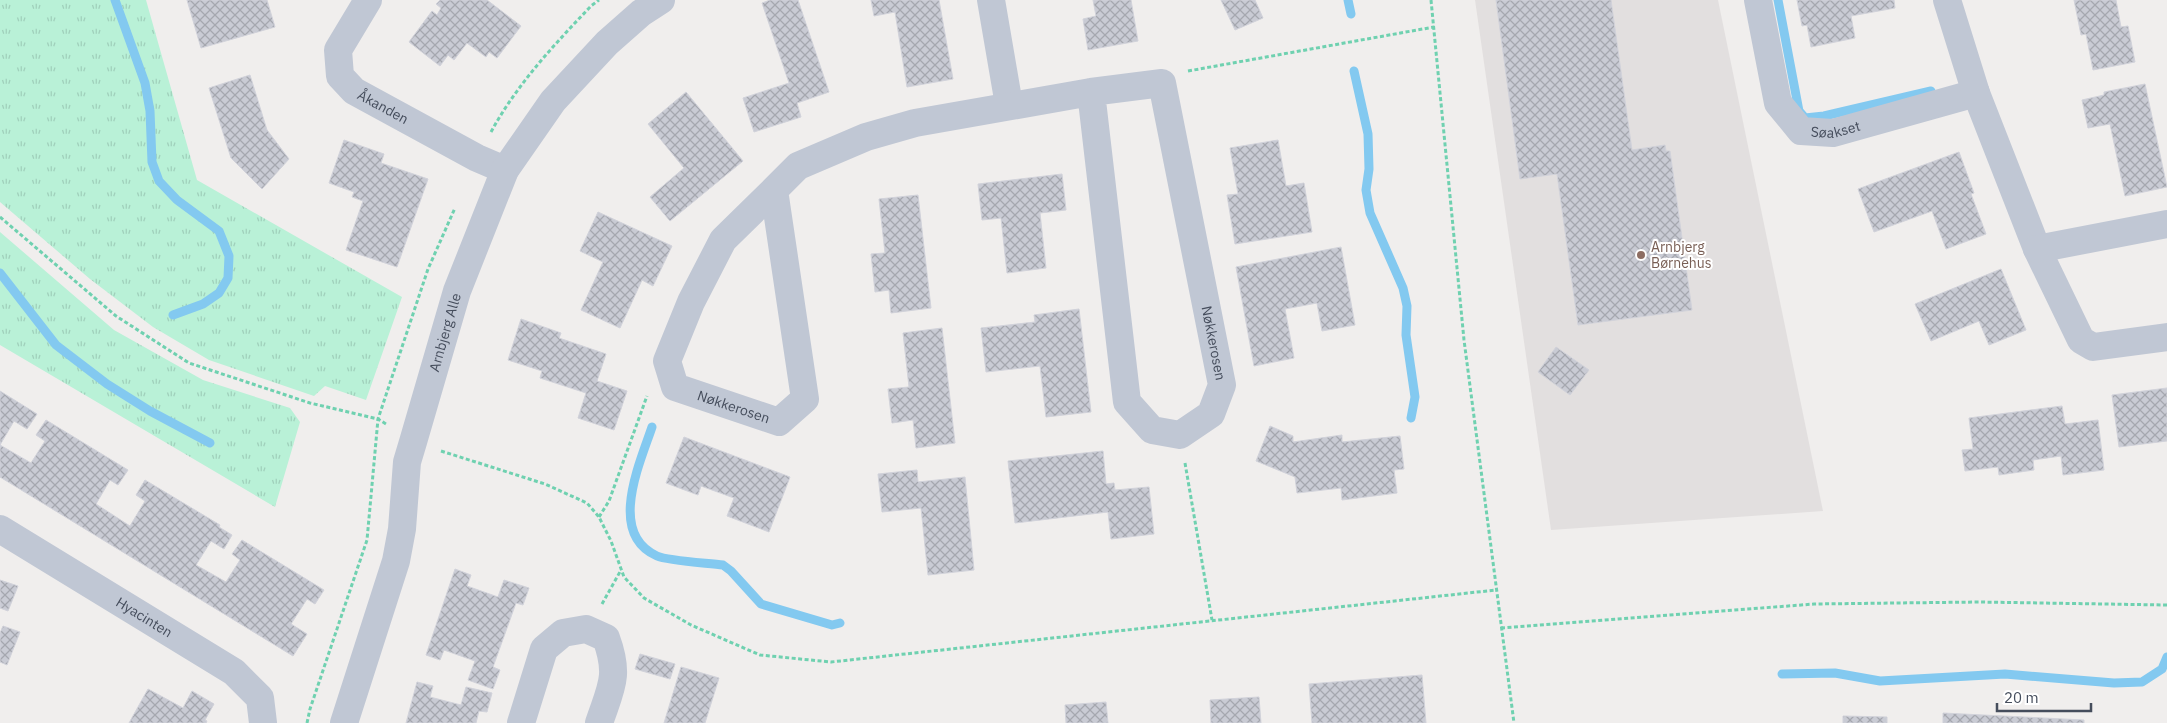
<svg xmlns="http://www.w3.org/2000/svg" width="2167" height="723" font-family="'IBM Plex Sans',sans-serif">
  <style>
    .education { fill: #e2dfdf }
    .grass { fill: url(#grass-tufts) }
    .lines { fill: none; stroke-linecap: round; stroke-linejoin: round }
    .stream { stroke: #83c9f0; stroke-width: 9 }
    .building { fill: url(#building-cross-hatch); stroke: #d1d2da }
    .path { stroke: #6fd1b0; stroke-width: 3; stroke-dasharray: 4 2.5; stroke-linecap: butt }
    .minor { stroke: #c0c7d4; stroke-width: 28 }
    .education-dot { fill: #8d6e63; stroke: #fff; stroke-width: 2 }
    .labels { text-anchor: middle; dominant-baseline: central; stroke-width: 4; stroke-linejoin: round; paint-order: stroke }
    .street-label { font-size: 14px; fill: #454d5c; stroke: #fff }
    .education-label { font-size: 14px; fill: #785e54; stroke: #fff; text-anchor: start }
  </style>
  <defs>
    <pattern id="grass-tufts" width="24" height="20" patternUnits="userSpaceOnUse" patternTransform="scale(1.25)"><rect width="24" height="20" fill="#b9f1d7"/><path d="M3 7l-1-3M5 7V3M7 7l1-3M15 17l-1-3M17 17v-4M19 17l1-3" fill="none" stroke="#a0d0bb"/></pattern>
    <pattern id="building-cross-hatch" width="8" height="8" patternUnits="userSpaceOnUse" patternTransform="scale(1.25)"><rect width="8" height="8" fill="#c9cbd4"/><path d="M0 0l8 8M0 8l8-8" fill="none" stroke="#a5a7af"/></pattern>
  </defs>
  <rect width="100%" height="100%" fill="#f0eeed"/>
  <polygon class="education" points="1475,0 1718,0 1823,511 1551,530"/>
  <g class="grass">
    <polygon points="0,0 146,0 197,180 402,297 366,400 325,386 314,396 209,360 153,327 90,279 0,202"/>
    <polygon points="0,232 114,330 203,380 290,408 300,422 275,507 0,345"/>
  </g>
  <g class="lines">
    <g class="stream">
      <polyline points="115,0 145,83 150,111 152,162 159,181 177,200 219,231 229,256 228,278 219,293 203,304 173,315"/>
      <polyline points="1348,0 1351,14"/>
      <polyline points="1778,0 1799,111 1805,118 1824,116 1931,91"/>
      <polyline points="1354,71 1368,134 1369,169 1366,190 1370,213 1403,288 1407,306 1406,335 1415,397 1411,418"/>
      <polyline points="0,273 56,345 107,384 150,411 210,443"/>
      <path d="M652,427C640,463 607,534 657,556C668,561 708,563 723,565L731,571L761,604L832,625L840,623"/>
      <polyline points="1782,674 1835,673 1880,681 2005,674 2114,683 2142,682 2162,669 2167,657"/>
    </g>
  </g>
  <g class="building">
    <polygon points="187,0 267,0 275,27 201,48"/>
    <polygon points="440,0 487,0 521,26 497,58 489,52 486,57 467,43 454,60 448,55 440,66 409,42 432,11 437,15 441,8 436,4"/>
    <polygon points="770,0 798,0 829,92 797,103 801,117 754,132 743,98 789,83 762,3"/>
    <polygon points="871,0 939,0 953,79 907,87 895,12 874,16"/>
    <polygon points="1093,0 1131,0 1138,41 1088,50 1083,19 1096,16"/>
    <polygon points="1221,0 1255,0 1263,18 1235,30"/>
    <polygon points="1496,0 1611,0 1632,150 1665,145 1666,151 1670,151 1692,310 1578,325 1557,174 1520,179"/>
    <polygon points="1797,0 1894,0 1895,8 1851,16 1855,38 1811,47 1807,25 1802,26"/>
    <polygon points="2074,0 2116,0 2121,27 2128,26 2135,62 2093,70 2086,34 2081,35"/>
    <polygon points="250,75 267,130 289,159 262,189 231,158 209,88"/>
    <polygon points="2145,84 2167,187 2125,196 2110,124 2088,128 2082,100 2104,95 2104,92"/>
    <polygon points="686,92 743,161 670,221 650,197 684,168 648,124"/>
    <polygon points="344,140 384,154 381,163 428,179 397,267 346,250 363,201 352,197 354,192 329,183"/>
    <polygon points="1278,140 1286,186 1304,183 1312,232 1235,244 1227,195 1238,194 1230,148"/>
    <polygon points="1959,152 1974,193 1971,194 1986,234 1946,249 1932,211 1874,232 1858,189"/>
    <polygon points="1062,174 1066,210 1040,213 1046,268 1007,273 1001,218 982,220 978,184"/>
    <polygon points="918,195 931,308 891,313 889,290 875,292 871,254 885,253 879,199"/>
    <polygon points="598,212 672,246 653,286 642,280 620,328 581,310 603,262 580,251"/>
    <polygon points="1341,247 1355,325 1322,331 1317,303 1285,309 1294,358 1254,366 1236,267"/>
    <polygon points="2001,269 2026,330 1989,345 1979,321 1931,341 1915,304"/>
    <polygon points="1079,309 1091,412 1046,417 1040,366 986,372 981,328 1035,322 1034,315"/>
    <polygon points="521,319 561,333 559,338 606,354 597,381 627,391 614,430 578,418 586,393 540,378 542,371 508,360"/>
    <polygon points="942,328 955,443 916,448 913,420 892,423 888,389 909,387 903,333"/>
    <polygon points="1556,347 1589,370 1570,395 1538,372"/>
    <polygon points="2167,388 2167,441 2119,447 2112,395"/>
    <polygon points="0,391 37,414 27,429 14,421 0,445 31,463 45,441 36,435 46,420 128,470 118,485 110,480 96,504 130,526 145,501 136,495 145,480 220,525 219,527 232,535 224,549 211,541 196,565 226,582 240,560 232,554 242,540 324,590 315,604 307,599 291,624 307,634 293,656 0,477"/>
    <polygon points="2062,406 2065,424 2098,420 2104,470 2063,475 2061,456 2033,460 2034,470 1999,475 1998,467 1965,471 1962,450 1973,449 1969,418"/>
    <polygon points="1270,426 1293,436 1293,442 1342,435 1342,442 1400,436 1404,469 1394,470 1397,493 1342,500 1341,488 1297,493 1295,477 1256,461"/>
    <polygon points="684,437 790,477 769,532 727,516 734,498 701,486 698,495 666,483"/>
    <polygon points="1103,451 1106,484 1114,483 1115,490 1149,487 1154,534 1111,539 1108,512 1015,523 1008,461"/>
    <polygon points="917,470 918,482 965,477 974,570 928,575 921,508 882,512 878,474"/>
    <polygon points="455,569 471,575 467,586 498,597 504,580 529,588 523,605 516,603 493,667 500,670 493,689 468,680 475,661 444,650 440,660 426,655"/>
    <polygon points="0,580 18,586 8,611 0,608"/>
    <polygon points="3,626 20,632 7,665 0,662 0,633"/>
    <polygon points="640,654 675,664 670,679 635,669"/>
    <polygon points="681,667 719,678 705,723 664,723"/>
    <polygon points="1422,675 1426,723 1312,723 1309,684"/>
    <polygon points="417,682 433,686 430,697 461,705 466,687 492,693 487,712 479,711 476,723 406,723"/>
    <polygon points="148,689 183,708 192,691 214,704 205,720 207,721 206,723 129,723"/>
    <polygon points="1259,697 1261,723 1211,723 1210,700"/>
    <polygon points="1106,702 1108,723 1066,723 1065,705"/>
    <polygon points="1943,713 2084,720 2084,723 1943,723"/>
    <polygon points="1843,716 1887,717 1887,723 1843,723"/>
  </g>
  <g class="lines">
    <g class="path">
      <polyline points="1431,0 1464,340 1514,723"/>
      <polyline points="1188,71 1434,27"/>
      <path d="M491,132C517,84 554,45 591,6L599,0"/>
      <polyline points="0,217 116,316 189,363 310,403 378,419 386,424"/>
      <polyline points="441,451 545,484 587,503 599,517 611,541 624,577 644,598 691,625 760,655 831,662 1496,590"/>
      <polyline points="1185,463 1212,620"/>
      <polyline points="599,517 609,501 647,396"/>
      <polyline points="602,604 621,570"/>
      <polyline points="1501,628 1814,604 1979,602 2167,605"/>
      <polyline points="307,723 310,709 367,540 378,419 428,269 455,208"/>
    </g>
    <g class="minor">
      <path id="s1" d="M368,0L338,50L340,76L354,91L477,158L505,170"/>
      <polyline points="991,0 1009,105"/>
      <path id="s2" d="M1758,0L1778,103L1801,131L1833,133L1976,93"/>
      <polyline points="1947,0 1976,93 2037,249 2081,340 2093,347 2167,337"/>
      <path id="s3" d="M774,190L723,240L691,302L667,361L675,387L779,422L805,399L774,190L798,166L866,137L915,123L1091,92L1162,83L1222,385L1211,414L1180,435L1152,430L1127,402L1091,92"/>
      <polyline points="2037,249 2167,224"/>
      <path id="s4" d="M0,529L234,672L260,698L263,723"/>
      <path id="s5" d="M344,723L396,561L402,529L407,462L413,442L457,291L505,170L553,101L607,43L641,13L661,0"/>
      <path d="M521,723L544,649L563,633L586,629L606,638C620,676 611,687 599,723"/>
    </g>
  </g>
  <circle class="education-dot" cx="1641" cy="255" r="5"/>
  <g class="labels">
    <g class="street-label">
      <text stroke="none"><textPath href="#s1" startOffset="138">Åkanden</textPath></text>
      <text stroke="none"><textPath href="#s2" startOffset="176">Søakset</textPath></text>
      <text stroke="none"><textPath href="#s5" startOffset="405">Arnbjerg Alle</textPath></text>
      <text stroke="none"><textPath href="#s3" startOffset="1262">Nøkkerosen</textPath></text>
      <text stroke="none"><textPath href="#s3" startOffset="294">Nøkkerosen</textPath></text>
      <text stroke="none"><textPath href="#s4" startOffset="169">Hyacinten</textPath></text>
    </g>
    <g class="education-label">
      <text x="1651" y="247">Arnbjerg<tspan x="1651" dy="16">Børnehus</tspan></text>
    </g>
  </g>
  <path d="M1997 703v8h94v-8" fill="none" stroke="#454d5c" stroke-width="2.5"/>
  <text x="2004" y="703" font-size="15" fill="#454d5c" stroke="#ffffff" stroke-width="4" paint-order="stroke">20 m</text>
</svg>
